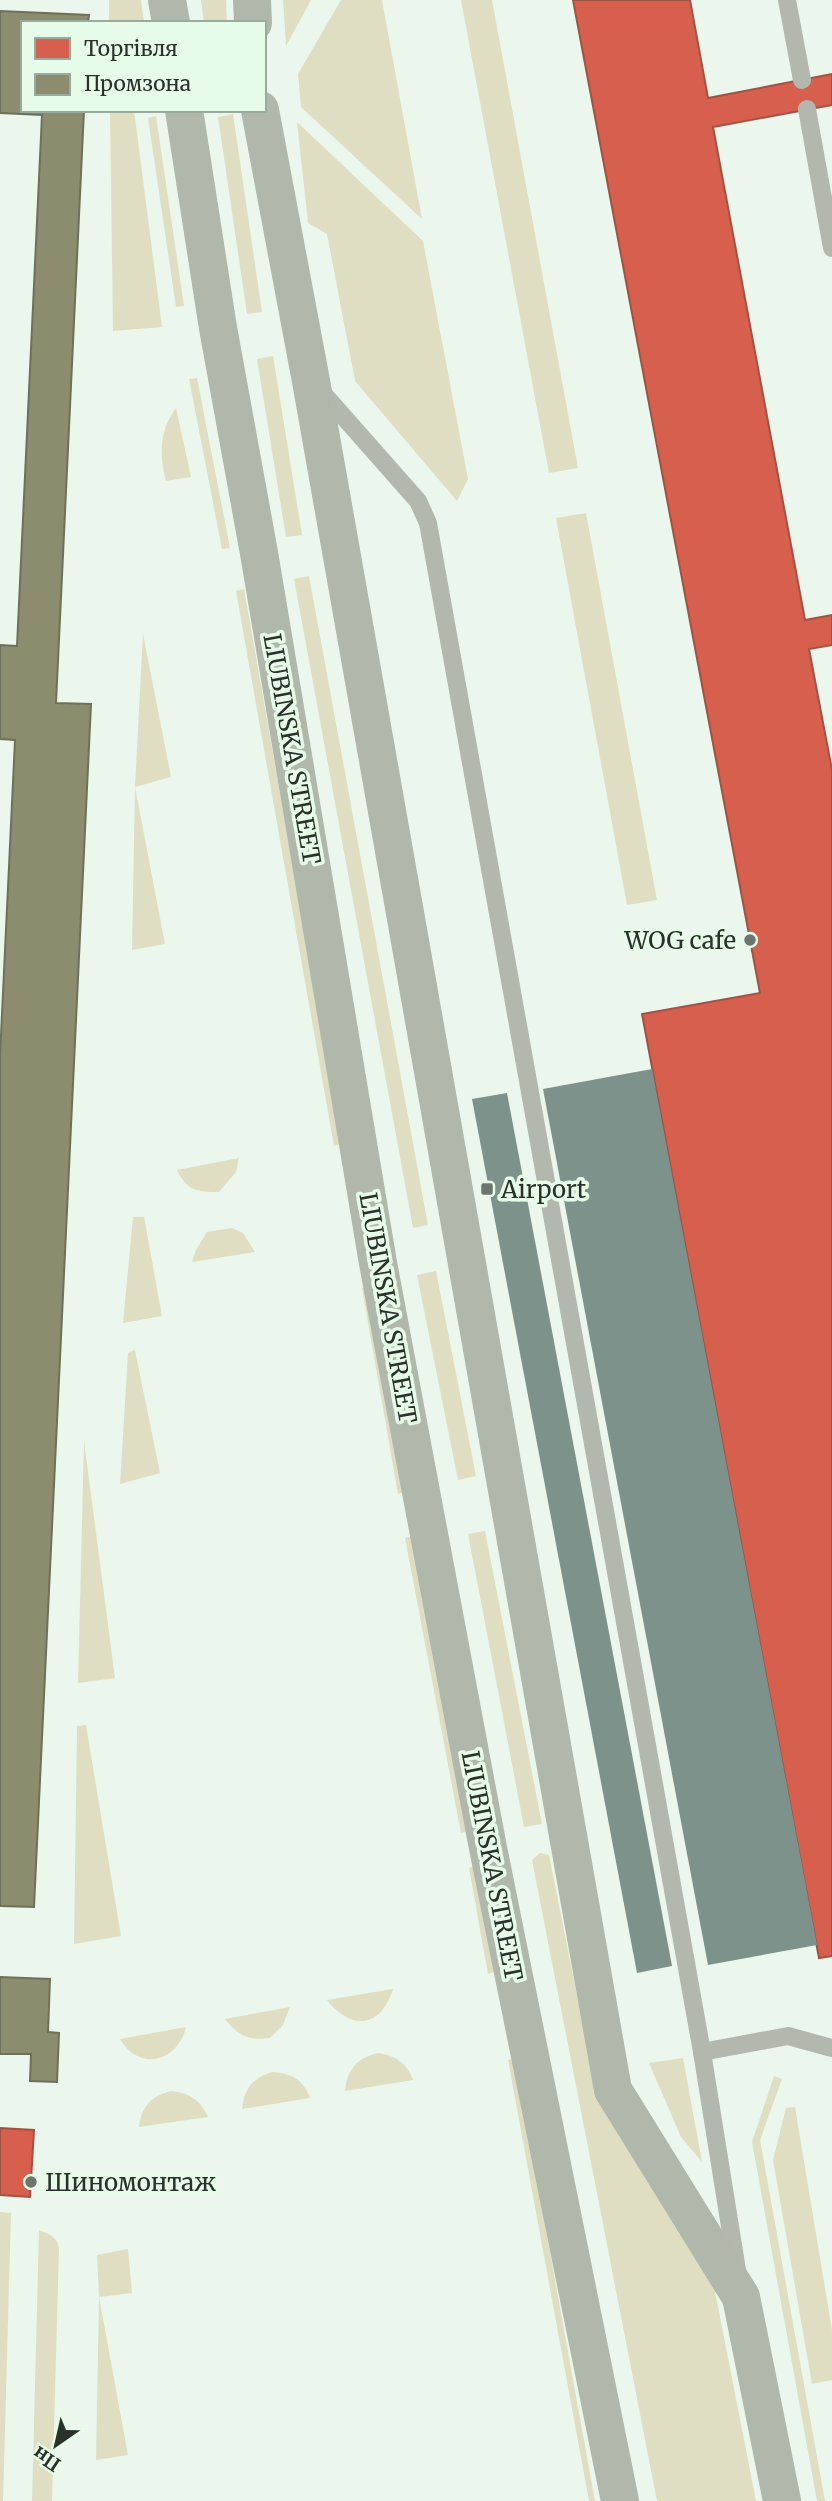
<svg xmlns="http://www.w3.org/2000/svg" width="832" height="2501" font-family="Merriweather,serif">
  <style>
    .green { fill: #dfdec2 }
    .shops { fill: #d6604d; stroke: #a25242; stroke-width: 2 }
    .industry { fill: #8c8c6e; stroke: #6e715a; stroke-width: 2 }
    .building { fill: #7d928a }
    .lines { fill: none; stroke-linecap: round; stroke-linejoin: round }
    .lane { stroke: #b3b8ae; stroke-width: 18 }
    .secondary { stroke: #b0b7ab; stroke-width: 38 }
    .poi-dot { fill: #6d766e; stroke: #e6fce8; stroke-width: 2.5 }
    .labels { text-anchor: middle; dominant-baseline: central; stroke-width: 7; stroke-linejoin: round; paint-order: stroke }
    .street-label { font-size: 24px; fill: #29312a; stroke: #e6fce8 }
    .poi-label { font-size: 24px; fill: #29312a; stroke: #e6fce8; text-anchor: start }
  </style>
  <rect width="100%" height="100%" fill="#ebf7ec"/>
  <g class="green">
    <polygon points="109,0 141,0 144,23 109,23"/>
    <polygon points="201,0 226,0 227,23 204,23"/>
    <polygon points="283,0 311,0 286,46"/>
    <polygon points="341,0 382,0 422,219 301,107 298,74"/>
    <polygon points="461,0 492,0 578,468 549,473"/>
    <polygon points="110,110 134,110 162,327 113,331"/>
    <polygon points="233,114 262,312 247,314 218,117"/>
    <polygon points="156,116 184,306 176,307 148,118"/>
    <polygon points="297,122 423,241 468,479 457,501 355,381 327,234 308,223"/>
    <polygon points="273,356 302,535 286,537 257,359"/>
    <polygon points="197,378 230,548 222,549 189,379"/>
    <path d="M176,408L191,477L166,481C159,455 159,431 176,408Z"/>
    <polygon points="586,513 657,900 627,905 556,518"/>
    <polygon points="309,576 428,1225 413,1228 294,579"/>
    <polygon points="244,589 342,1144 334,1146 236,591"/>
    <polygon points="143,634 171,777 135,787 165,944 132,950 135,786"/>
    <path d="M239,1158L236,1172L219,1192C197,1192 187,1191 177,1170Z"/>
    <polygon points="133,1217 144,1217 162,1316 123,1323"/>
    <polygon points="232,1228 243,1233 255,1252 192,1262 196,1250 207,1232"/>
    <polygon points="436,1271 476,1476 458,1480 417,1275"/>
    <polygon points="368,1287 404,1492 398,1494 362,1288"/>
    <polygon points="135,1350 160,1473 120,1484 128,1353"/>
    <polygon points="84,1441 115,1678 78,1683"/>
    <polygon points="485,1531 542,1824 524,1827 468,1534"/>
    <polygon points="412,1536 468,1831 461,1833 405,1538"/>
    <polygon points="86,1725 121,1936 74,1944 77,1726"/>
    <polygon points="540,1853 549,1855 596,2091 712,2276 756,2501 657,2501 532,1860"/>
    <polygon points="476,1866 494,1972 488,1974 469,1868"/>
    <path d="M393,1989C381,2028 351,2031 327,2000Z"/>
    <path d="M290,2007L283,2025L270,2038C249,2041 238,2036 225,2019Z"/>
    <path d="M186,2027C181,2052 154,2070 131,2052C127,2049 123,2044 120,2039Z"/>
    <path d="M378,2053C396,2056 406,2062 413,2080L345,2091C347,2069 357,2058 378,2053Z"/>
    <polygon points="683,2058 702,2162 681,2137 649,2063"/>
    <polygon points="515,2059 595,2501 589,2501 508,2060"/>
    <path d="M273,2072C293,2074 303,2080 310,2098L242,2109C244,2089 253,2077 273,2072Z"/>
    <polygon points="774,2076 782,2079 760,2140 825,2501 817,2501 752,2142"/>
    <path d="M171,2091C190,2093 200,2100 208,2117L139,2127C141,2107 151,2096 171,2091Z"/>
    <polygon points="795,2107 832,2330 832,2380 812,2384 773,2160 786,2108"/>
    <polygon points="0,2212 11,2213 3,2501 0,2501"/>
    <path d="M39,2230C49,2234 58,2237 59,2249L52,2501H32Z"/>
    <polygon points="128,2249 132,2293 99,2297 128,2455 96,2460 99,2297 97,2255"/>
  </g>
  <g class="shops">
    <polygon points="573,0 690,0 708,98 832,74 832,105 713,127 805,620 832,615 832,645 809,649 832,770 832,1956 819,1958 642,1014 760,993"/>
    <polygon points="0,2128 34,2130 30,2197 0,2195"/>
  </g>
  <g class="industry">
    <polygon points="0,11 89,15 88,23 23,23 23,110 84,110 56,703 91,704 34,1907 0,1906 0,1056 15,740 0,739 0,645 17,646 42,115 0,113"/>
    <polygon points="0,1977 50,1979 48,2032 59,2033 57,2082 30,2081 31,2054 0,2054"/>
  </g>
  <g class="building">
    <polygon points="652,1069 817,1945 708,1965 543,1089"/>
    <polygon points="507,1093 672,1966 637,1973 472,1099"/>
  </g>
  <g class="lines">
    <g class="lane">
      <polyline points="787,0 802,80"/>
      <polyline points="807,109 832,248"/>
      <polyline points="320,390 418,501 428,523 702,2052 737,2270"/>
      <polyline points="702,2052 788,2036 832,2048"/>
    </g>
    <g class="secondary">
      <polyline points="167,0 171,23"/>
      <polyline points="252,0 253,23"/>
      <polyline points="184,110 218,328 259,553 378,1263 488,1848 620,2501"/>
      <polyline points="260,110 311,381 613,2090 741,2297 782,2501"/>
    </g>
  </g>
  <g class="poi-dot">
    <circle cx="750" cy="940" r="7"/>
    <rect x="480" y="1182" width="14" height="14" rx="3.5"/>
    <circle cx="31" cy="2182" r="7"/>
  </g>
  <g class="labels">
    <g class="street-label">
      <text transform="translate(292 749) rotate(80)">LIUBINSKA STREET</text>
      <text transform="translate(388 1308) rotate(80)">LIUBINSKA STREET</text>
      <text transform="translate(492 1866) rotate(79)">LIUBINSKA STREET</text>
    </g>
    <g class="poi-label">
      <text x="736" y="940" text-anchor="end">WOG cafe</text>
      <text x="501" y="1189">Airport</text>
      <text x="45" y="2182">Шиномонтаж</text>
    </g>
  </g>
  <rect x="21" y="21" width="245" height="91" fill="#e6fce8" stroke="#9aab9c" stroke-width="2"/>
  <rect x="35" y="38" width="35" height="21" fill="#d6604d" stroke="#9aab9c" stroke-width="2"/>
  <text x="84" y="56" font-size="21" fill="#29312a">Торгівля</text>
  <rect x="35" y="74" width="35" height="21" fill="#8c8c6e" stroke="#9aab9c" stroke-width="2"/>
  <text x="84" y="91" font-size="21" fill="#29312a">Промзона</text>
  <g transform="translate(56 2445) rotate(214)" stroke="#e6fce8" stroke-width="5" paint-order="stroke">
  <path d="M0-5L12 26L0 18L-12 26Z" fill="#29312a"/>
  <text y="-10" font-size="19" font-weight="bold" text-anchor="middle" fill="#29312a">Пн</text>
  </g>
</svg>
